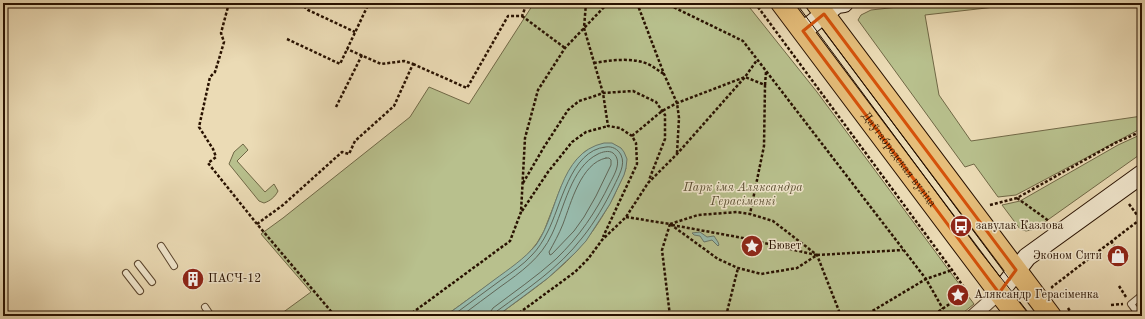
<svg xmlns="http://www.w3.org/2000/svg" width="1145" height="319" font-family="'Old Standard TT',serif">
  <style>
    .green { fill: #b8c08d; stroke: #706846 }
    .water { fill: #98bbad; stroke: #6b7768 }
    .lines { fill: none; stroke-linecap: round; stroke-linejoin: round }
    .shore { stroke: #606656; stroke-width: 1 }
    .service-casing { stroke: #59442d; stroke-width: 8 }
    .minor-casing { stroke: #59442d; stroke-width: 15 }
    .secondary-casing { stroke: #281100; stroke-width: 20 }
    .primary-casing { stroke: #281100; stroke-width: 22 }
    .path { stroke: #281100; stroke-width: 2.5; stroke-dasharray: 3 2; stroke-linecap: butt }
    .service { stroke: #f2e8cf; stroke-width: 6 }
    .minor { stroke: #f2e8cf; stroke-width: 13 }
    .secondary { stroke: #f2e8cf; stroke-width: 18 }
    .primary { stroke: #e6be7a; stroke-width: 20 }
    .tram { stroke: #281100; stroke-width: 1 }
    .marked { fill: none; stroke: #d5520b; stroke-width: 3; stroke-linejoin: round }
    .labels { text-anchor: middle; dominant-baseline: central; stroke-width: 3; stroke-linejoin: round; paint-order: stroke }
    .street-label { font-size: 12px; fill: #281100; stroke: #f2e8cf }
    .park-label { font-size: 12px; font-style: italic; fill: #5a4e31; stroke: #f2e8cf }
    .poi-label { font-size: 12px; fill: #281100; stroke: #f2e8cf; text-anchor: start }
  </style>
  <rect width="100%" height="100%" fill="#ebdbb5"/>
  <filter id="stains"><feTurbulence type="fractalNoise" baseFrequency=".005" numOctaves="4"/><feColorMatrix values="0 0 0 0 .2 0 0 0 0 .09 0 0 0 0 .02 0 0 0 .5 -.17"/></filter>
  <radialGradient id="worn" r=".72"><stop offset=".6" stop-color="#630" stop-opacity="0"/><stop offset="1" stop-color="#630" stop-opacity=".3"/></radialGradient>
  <g class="green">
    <path d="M534,3H746L817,92L974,304L959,316H497C528,293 562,271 586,240C597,226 606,211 614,196C618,186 623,178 626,168L587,150L581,155L575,162L566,178L561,187L544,231L537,243L528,254L517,264L445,316H278L311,292L261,234L283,218L410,117L429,87L469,104Z"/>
    <polygon points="934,3 1030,3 925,15 939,95 971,141 1142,116 1142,128 1016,195 998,197 974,164 965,167 858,20 861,15 871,10"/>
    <polygon points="1142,134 1142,153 1035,229 1026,231 1020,229 1002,205 1020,201 1118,145"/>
    <path d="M243,144L248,150L237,161L265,192L274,184L278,191C275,197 270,201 264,203L259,201L229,164L234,152Z"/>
  </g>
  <g class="water">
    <path d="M604,143H612L621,148L624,152L627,159L626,168L624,175L610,204L586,241L575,253L561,266L548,278L497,316H445C462,304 478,292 494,280C509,269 524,259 536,245C559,213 558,153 604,143Z"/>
    <polygon points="700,232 707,237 714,236 718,242 719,245 718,246 712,240 704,242 700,236 694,235 692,233"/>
  </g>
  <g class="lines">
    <g class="shore">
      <path d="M606,158H609L611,160V165L596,196L584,217L574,231L552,254L550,255L549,252C554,243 559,234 563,224C571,203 581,163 606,158Z"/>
      <path d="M452,316C468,304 485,292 501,280C512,272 523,265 532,255C538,249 543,241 547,233C561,207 570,150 606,147C612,146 618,149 621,155C626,165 618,177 614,186C605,204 595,222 582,238C559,268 527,289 497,311L496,316"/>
      <path d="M461,316C474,306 487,297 500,287C521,272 541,258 552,234C564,209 571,167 598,154C602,152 609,150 613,153C623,161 614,175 610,183C596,212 579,237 556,259C536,277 514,292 493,308L491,311V316"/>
    </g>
    <g class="service-casing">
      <g id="service">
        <polyline points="161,246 174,266"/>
        <polyline points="138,264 152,282"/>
        <polyline points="126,273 140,291"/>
        <polyline points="205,307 211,316"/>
        <polyline points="1140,316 1131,304 1142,295"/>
      </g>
    </g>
    <g class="minor-casing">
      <polyline id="minor" points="973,316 999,293"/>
    </g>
    <g class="secondary-casing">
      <g id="secondary">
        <polyline points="803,31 837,4 844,3"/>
        <polyline points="999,293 1027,257 1142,174"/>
      </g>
    </g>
    <g class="primary-casing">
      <g id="primary">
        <path id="s1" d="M781,3L999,293L1017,316"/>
        <polyline points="816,3 1051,316"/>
      </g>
    </g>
    <g class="path">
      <polyline points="229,3 221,33 224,42 219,59 215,72 210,77 199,127 213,149 216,157 208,163 257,224 335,316"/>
      <polyline points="300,3 308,10 355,32"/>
      <polyline points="586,3 584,28 603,93 608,126 620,128 632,136 636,143 637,164 603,237"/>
      <polyline points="637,3 664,74 677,103 679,118 677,153"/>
      <polyline points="665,3 743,41 926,279 952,270"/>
      <polyline points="755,3 952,270 967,292 932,316"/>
      <polyline points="522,16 565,48"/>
      <polyline points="287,39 340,64 369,3"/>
      <path d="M594,63C610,60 635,57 650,65C655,68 659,71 664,74"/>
      <polyline points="413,64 467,88 508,16 522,16 527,3"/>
      <polyline points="765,85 766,72"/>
      <polyline points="336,107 362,55"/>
      <polyline points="632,136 662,111 677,103 745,77 765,85 764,146 750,214"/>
      <polyline points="523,183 544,147 568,110 579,101 592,97 603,93 633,91 656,102 665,115 665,139 649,180"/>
      <polyline points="1017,198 1049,221"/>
      <polyline points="1129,204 1140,219"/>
      <polyline points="990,205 1017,198 1115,143 1142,131"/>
      <polyline points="522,211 548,172 572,142 586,132 608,126"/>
      <polyline points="626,217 670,224 718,259 738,268 761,274 797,268 817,255 903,250"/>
      <polyline points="257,224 283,205 342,152 349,154 355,141 394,106 413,64 404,61 381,64 347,49"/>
      <polyline points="670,224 698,215 737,212 750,214 773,221 817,255 841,316"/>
      <polyline points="670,224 662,250 670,316"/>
      <polyline points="672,225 743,238 816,255"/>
      <polyline points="1111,241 1116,249"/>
      <polyline points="1119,286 1126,297"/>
      <polyline points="1053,288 1052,287 1142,218"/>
      <polyline points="1111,305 1123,304"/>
      <polyline points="1068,308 1073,316"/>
      <polyline points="408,316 510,241 521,212 525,138 538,90 565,48 606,5 612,3"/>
      <polyline points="515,316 575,272 588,259 602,240 626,217 648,183 677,154 745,77 757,60"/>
      <polyline points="726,316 738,268"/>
      <polyline points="864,316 926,279 943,309"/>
      <polyline points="1073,316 1077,313"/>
    </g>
    <use href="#service" class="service"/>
    <use href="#minor" class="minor"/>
    <use href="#secondary" class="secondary"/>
    <use href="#primary" class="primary"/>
    <g class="tram">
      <polyline points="796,3 979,250 1031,316"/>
      <polyline points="822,28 1010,280"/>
    </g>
  </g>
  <path class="marked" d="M824,14L1016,270L999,293L803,31Z"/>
  <defs>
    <g id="bus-disc" transform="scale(1.15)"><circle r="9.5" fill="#8f2418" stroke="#f2e8cf"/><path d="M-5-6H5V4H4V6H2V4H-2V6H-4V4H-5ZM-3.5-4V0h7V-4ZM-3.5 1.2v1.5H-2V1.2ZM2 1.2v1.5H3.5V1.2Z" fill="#fff"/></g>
    <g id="sight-disc" transform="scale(1.15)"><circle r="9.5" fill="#8f2418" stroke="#f2e8cf"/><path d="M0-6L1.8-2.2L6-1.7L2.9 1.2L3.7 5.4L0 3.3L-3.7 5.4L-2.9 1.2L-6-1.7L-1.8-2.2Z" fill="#fff"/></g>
    <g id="shop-disc" transform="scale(1.15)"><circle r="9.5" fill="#8f2418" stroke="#f2e8cf"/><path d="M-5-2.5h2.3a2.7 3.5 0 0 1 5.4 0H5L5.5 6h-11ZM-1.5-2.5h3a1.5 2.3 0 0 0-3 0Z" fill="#fff"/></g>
    <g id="building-disc" transform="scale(1.15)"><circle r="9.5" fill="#8f2418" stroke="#f2e8cf"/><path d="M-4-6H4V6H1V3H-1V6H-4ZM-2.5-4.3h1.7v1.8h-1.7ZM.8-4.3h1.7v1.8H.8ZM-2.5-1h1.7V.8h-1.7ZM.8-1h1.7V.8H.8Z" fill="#fff"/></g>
  </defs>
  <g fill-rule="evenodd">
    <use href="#bus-disc" x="961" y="226"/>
    <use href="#sight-disc" x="752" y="246"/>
    <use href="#shop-disc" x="1118" y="256"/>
    <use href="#building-disc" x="193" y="279"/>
    <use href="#sight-disc" x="958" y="295"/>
  </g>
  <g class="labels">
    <g class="street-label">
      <text stroke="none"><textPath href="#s1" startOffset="196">Даўгабродская вуліца</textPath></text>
    </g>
    <g class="park-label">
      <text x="743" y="188">Парк імя Аляксандра<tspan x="743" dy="14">Герасіменкі</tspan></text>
    </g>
    <g class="poi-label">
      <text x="976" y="226">завулак Казлова</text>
      <text x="768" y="246">Бювет</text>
      <text x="1102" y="256" text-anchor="end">Эконом Сити</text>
      <text x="208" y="279">ПАСЧ-12</text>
      <text x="974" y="295">Аляксандр Герасіменка</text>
    </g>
  </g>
  <rect width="1145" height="319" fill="none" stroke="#ebdbb5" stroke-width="16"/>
  <rect x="4" y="4" width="1137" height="311" fill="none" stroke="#281100" stroke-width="2"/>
  <rect x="8" y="8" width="1129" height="303" fill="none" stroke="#281100"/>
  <rect width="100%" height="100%" filter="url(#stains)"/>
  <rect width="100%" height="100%" fill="url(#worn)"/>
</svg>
